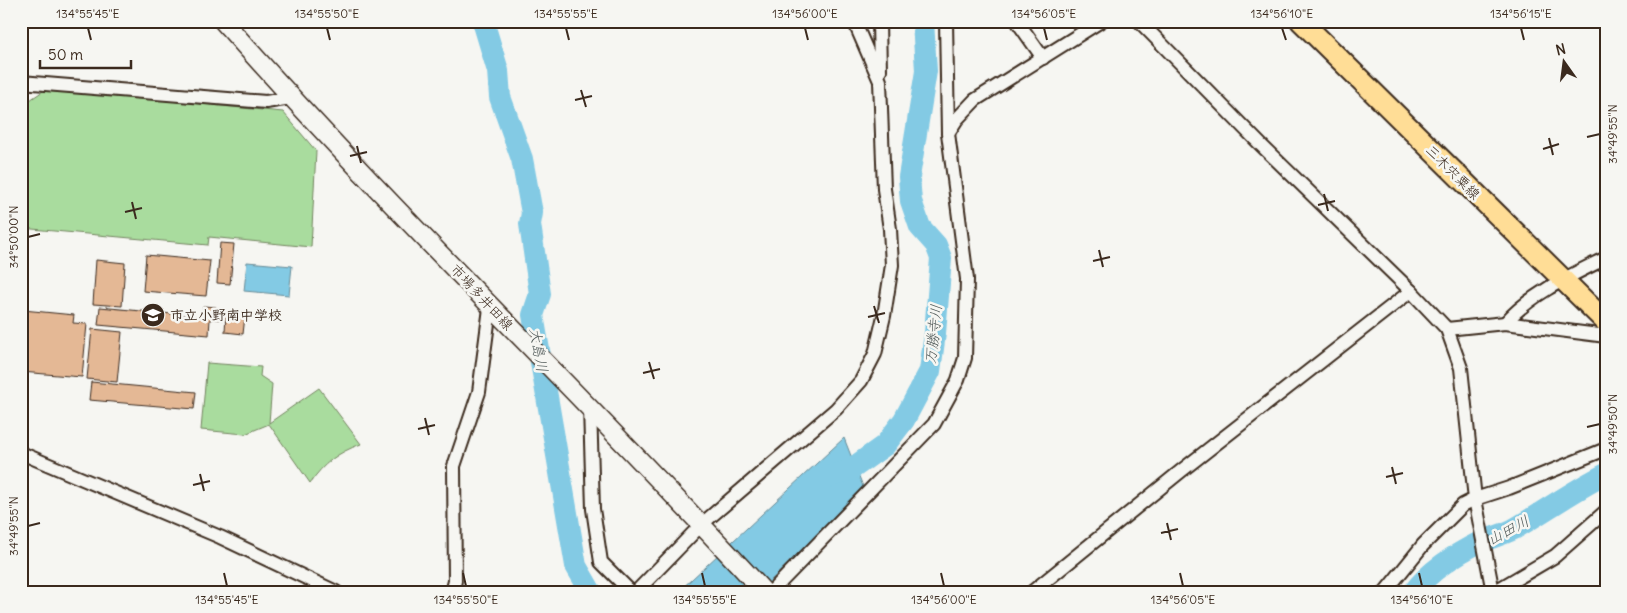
<svg xmlns="http://www.w3.org/2000/svg" width="1627" height="613" font-family="Delius,'Klee One',sans-serif">
  <style>
    .garden { fill: #a9dc9e; stroke: #72835e }
    .water { fill: #83cae4; stroke: #668a95 }
    .lines { fill: none; stroke-linecap: round; stroke-linejoin: round }
    .river { stroke: #83cae4; stroke-width: 22 }
    .building { fill: #e4b895; stroke: #3b2a1e }
    .street-casing { stroke: #3b2a1e; stroke-width: 16 }
    .secondary-casing { stroke: #3b2a1e; stroke-width: 21 }
    .primary-casing { stroke: #3b2a1e; stroke-width: 24 }
    .street { stroke: #f6f6f2; stroke-width: 12 }
    .secondary { stroke: #f6f6f2; stroke-width: 18 }
    .primary { stroke: #ffdd96; stroke-width: 20 }
    .ticks { fill: none; stroke: #3b2a1e; stroke-width: 2 }
    .labels { text-anchor: middle; dominant-baseline: central; stroke-width: 5; stroke-linejoin: round; paint-order: stroke }
    .street-label { font-size: 14px; fill: #3b2a1e; stroke: #f6f6f2 }
    .poi-label { font-size: 14px; font-weight: bold; fill: #3b2a1e; stroke: #f6f6f2; text-anchor: start }
    .water-label { font-size: 15px; font-style: italic; fill: #515a59; stroke: #f6f6f2 }
    .neatline { fill: none; stroke: #3b2a1e; stroke-width: 2 }
    .ticks-label { font-size: 12px; text-anchor: middle; fill: #3b2a1e }
  </style>
  <rect width="100%" height="100%" fill="#f6f6f2"/>
  <filter id="ink" filterUnits="userSpaceOnUse"><feTurbulence type="fractalNoise" baseFrequency=".02" numOctaves="2"/><feDisplacementMap in="SourceGraphic" scale="10" xChannelSelector="R" yChannelSelector="G"/><feConvolveMatrix kernelMatrix="1 2 1 2 8 2 1 2 1" color-interpolation-filters="sRGB"/></filter>
  <g filter="url(#ink)">
    <g class="garden">
      <polygon points="46,89 283,112 316,151 311,247 209,237 208,245 21,228 21,131 24,104"/>
      <path d="M207,363L261,367L260,376L272,384L269,423L319,388L361,444C337,453 324,463 310,483L269,424L245,434L201,430Z"/>
    </g>
    <g class="water">
      <polygon points="247,262 292,266 289,295 244,291"/>
      <polygon points="844,438 864,489 759,592 678,592"/>
    </g>
    <g class="lines">
      <g class="river">
        <polyline points="483,21 498,71 500,97 522,159 532,213 530,224 540,294 533,315 576,566 591,592"/>
        <polyline points="828,477 850,470 885,445 904,420 930,371 935,333 941,258 936,245 920,227 911,201 909,177 926,71 923,21"/>
        <path d="M1414,592C1428,572 1456,554 1478,543C1490,538 1502,535 1514,529C1545,511 1574,490 1606,474"/>
      </g>
    </g>
    <g class="building">
      <polygon points="220,243 234,244 230,284 217,283"/>
      <polygon points="146,255 210,261 206,296 143,291"/>
      <polygon points="96,260 125,263 122,306 93,304"/>
      <polygon points="203,306 216,307 215,319 210,319 209,335 98,325 100,307 203,317"/>
      <polygon points="23,310 74,315 73,323 87,324 82,377 21,372"/>
      <polygon points="215,312 227,313 226,320 215,319"/>
      <polygon points="226,314 245,316 243,334 225,332"/>
      <polygon points="92,329 122,332 117,382 87,379"/>
      <polygon points="91,382 196,392 194,409 89,400"/>
      <polygon points="251,587 263,592 249,592"/>
      <polygon points="309,588 320,592 307,592"/>
    </g>
    <g class="lines">
      <g class="street-casing">
        <g id="street">
          <polyline points="879,21 880,71"/>
          <polyline points="1017,21 1043,58"/>
          <polyline points="1139,21 1261,145 1411,291 1447,329 1461,368 1475,499 1493,592"/>
          <polyline points="21,82 266,102 291,98"/>
          <polyline points="948,133 957,119 975,100 1101,21"/>
          <path d="M1505,323C1532,293 1570,276 1606,258"/>
          <polyline points="1447,329 1505,323 1606,336"/>
          <polyline points="590,407 593,509 601,562 631,592"/>
          <polyline points="21,453 220,537 336,592"/>
          <polyline points="452,592 455,581 454,466 479,392 490,308"/>
          <polyline points="636,592 702,524 836,409 861,381 875,354 884,316 892,265 890,229 884,189 880,81 854,21"/>
          <polyline points="771,592 934,424 958,380 965,358 967,279 948,133 946,21"/>
          <polyline points="1032,592 1181,471 1411,291"/>
          <polyline points="1385,592 1423,545 1463,505 1475,499 1509,488 1606,449"/>
          <polyline points="1494,592 1555,556 1606,511"/>
        </g>
      </g>
      <g class="secondary-casing">
        <path id="secondary" d="M223,21C397,218 587,399 764,592"/>
      </g>
      <g class="primary-casing">
        <polyline id="primary" points="1301,21 1606,322"/>
      </g>
      <use href="#street" class="street"/>
      <use href="#secondary" class="secondary"/>
      <use href="#primary" class="primary"/>
    </g>
  </g>
  <path class="ticks" d="M88,28L91,40M327,28L330,40M566,28L569,40M805,28L808,40M1044,28L1047,40M1282,28L1286,40M1521,28L1524,40M581,90L586,107M575,100L592,96M1587,137L1600,134M1549,138L1553,155M357,146L361,163M1543,149L1559,144M350,156L367,152M1324,194L1328,211M132,202L136,219M1318,205L1335,201M125,212L142,208M28,237L40,234M1099,250L1103,267M1093,261L1110,257M874,306L879,323M868,317L885,313M649,362L654,379M643,373L660,369M425,418L429,435M1587,427L1600,424M418,429L435,425M1392,467L1396,484M200,474L204,491M1386,477L1403,473M193,485L210,481M1167,523L1171,540M28,526L40,523M1161,533L1178,529M224,573L227,586M463,573L466,586M702,573L705,586M941,573L944,586M1180,573L1183,586M1419,573L1422,586"/>
  <defs>
    <g id="school-disc" transform="scale(1.25)"><circle r="9.5" fill="#3b2a1e" stroke="#f6f6f2"/><path d="M0-5L7-2L0 1L-7-2ZM-4 1L0 2.5L4 1V4Q0 6-4 4Z" fill="#fff"/></g>
  </defs>
  <g fill-rule="evenodd">
    <use href="#school-disc" x="153" y="315"/>
  </g>
  <g class="labels">
    <g class="street-label">
      <text transform="translate(1453 172) rotate(45)">三木宍粟線</text>
      <text transform="translate(482 297) rotate(47)">市場多井田線</text>
    </g>
    <g class="poi-label">
      <text x="170" y="315">市立小野南中学校</text>
    </g>
    <g class="water-label">
      <text transform="translate(933 334) rotate(-84)">万勝寺川</text>
      <text transform="translate(539 350) rotate(80)">大島川</text>
      <text transform="translate(1508 530) rotate(-28)">山田川</text>
    </g>
  </g>
  <rect width="1627" height="613" fill="none" stroke="#f6f6f2" stroke-width="55"/>
  <g transform="translate(1564 62) rotate(346)" stroke="#f6f6f2" stroke-width="4" paint-order="stroke">
  <path d="M0-4L9 19L0 12L-9 19Z" fill="#3b2a1e"/>
  <text y="-8" font-size="14" font-weight="bold" text-anchor="middle" fill="#3b2a1e">N</text>
  </g>
  <path d="M40 60v8h91v-8" fill="none" stroke="#3b2a1e" stroke-width="2.5"/>
  <text x="48" y="60" font-size="15" fill="#3b2a1e" stroke="#f6f6f2" stroke-width="4" paint-order="stroke">50 m</text>
  <rect x="28" y="28" width="1572" height="558" class="neatline"/>
  <g class="ticks-label">
    <text x="88" y="18">134°55'45"E</text>
    <text x="327" y="18">134°55'50"E</text>
    <text x="566" y="18">134°55'55"E</text>
    <text x="805" y="18">134°56'00"E</text>
    <text x="1044" y="18">134°56'05"E</text>
    <text x="1282" y="18">134°56'10"E</text>
    <text x="1521" y="18">134°56'15"E</text>
    <text transform="translate(1613 134) rotate(-90)" y="4">34°49'55"N</text>
    <text transform="translate(14 237) rotate(-90)" y="4">34°50'00"N</text>
    <text transform="translate(1613 424) rotate(-90)" y="4">34°49'50"N</text>
    <text transform="translate(14 526) rotate(-90)" y="4">34°49'55"N</text>
    <text x="227" y="604">134°55'45"E</text>
    <text x="466" y="604">134°55'50"E</text>
    <text x="705" y="604">134°55'55"E</text>
    <text x="944" y="604">134°56'00"E</text>
    <text x="1183" y="604">134°56'05"E</text>
    <text x="1422" y="604">134°56'10"E</text>
  </g>
</svg>
